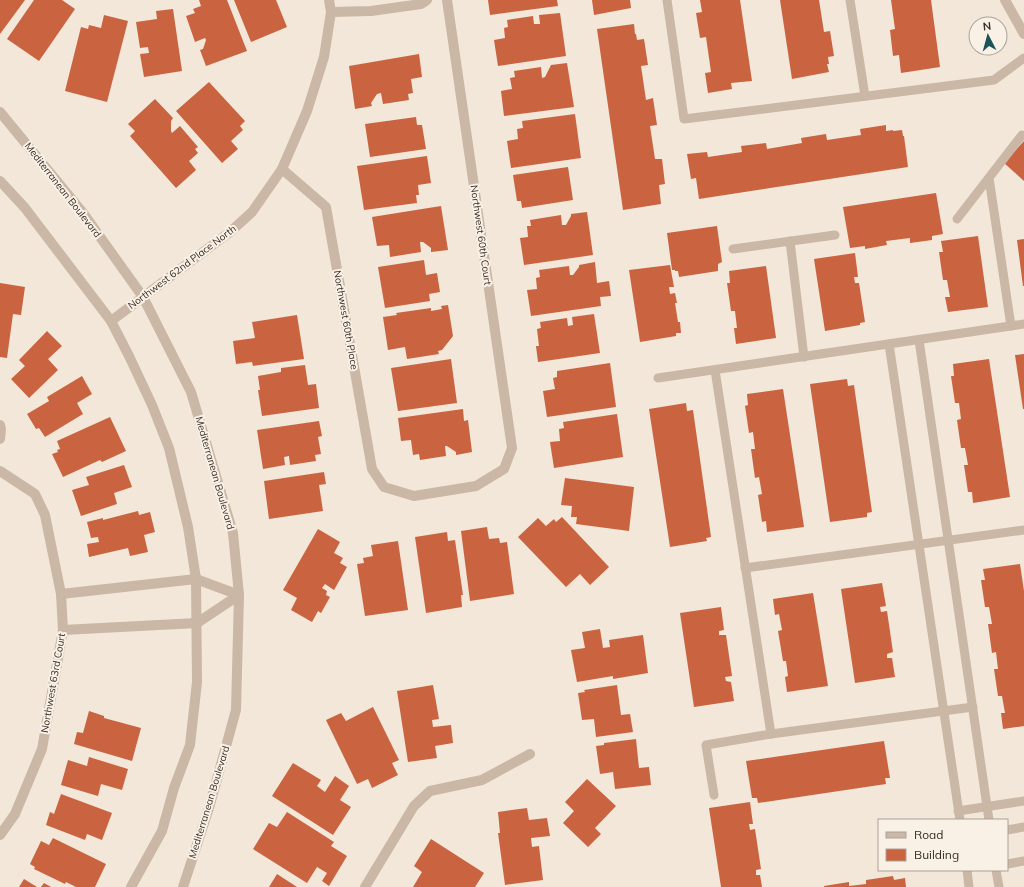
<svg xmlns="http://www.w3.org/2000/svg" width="1024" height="887" font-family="Mulish,sans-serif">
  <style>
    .building { fill: #ca6340 }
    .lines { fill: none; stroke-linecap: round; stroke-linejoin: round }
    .service { stroke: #cab7a5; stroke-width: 9 }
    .minor { stroke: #cab7a5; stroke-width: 10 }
    .tertiary { stroke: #cab7a5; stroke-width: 10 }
    .labels { text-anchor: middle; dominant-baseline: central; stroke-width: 4; stroke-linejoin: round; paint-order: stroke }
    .street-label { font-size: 10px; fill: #362c26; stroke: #faf1e6 }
  </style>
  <rect width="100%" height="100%" fill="#f2e7d9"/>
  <g class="building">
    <polygon points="0,0 25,0 0,34"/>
    <polygon points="34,0 62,0 75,9 39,61 7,39"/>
    <polygon points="199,0 227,0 247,51 206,66 200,50 203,49 206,40 205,38 195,42 186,16 195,13 193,9 201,6"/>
    <polygon points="234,0 276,0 287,27 251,42"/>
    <polygon points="488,0 557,0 558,6 490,15"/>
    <polygon points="592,0 630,0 631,8 594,15"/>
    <polygon points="700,0 740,0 752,81 731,83 732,89 708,93 705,73 711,72 706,37 700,38 696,13 702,12"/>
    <polygon points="780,0 819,0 824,32 830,31 834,56 828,57 829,64 827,64 829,72 792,79"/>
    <polygon points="891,0 931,0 940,67 901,73 899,55 893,56 890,30 895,29"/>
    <polygon points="173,9 182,71 144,77 140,54 149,53 148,47 140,48 136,22 157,19 156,11"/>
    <polygon points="560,13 566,56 498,66 494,40 505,38 504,28 508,27 507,20 533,16 534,24 540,24 539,15"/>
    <polygon points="104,15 128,21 107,102 65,91 81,27 88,29 89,25 101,28"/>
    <polygon points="634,24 635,34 636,34 637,40 644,39 648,65 641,66 646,100 653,98 657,125 650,126 655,159 662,159 665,184 659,185 661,204 623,210 597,29"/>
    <polygon points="419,54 422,77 411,79 413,93 408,94 409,100 383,104 381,93 377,94 371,103 372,106 355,109 349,66"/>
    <polygon points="567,63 574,107 504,116 501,91 512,89 510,78 515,77 514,71 541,67 542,78 545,77 551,65"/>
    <polygon points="209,82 245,121 240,126 243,130 231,141 238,149 222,163 176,111"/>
    <polygon points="155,99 173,118 171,121 171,131 172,133 180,126 198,147 195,149 198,153 189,161 196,170 176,188 130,136 135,131 128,124"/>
    <polygon points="575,114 581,158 511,168 507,141 518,139 517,129 523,128 522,121"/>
    <polygon points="416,117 417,125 422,125 426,149 370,157 365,124"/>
    <polygon points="886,125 886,131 893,130 893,131 902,130 903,136 904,136 908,167 699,199 696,178 691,179 687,154 707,152 708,157 742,152 741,146 766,143 767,149 802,143 801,138 826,134 827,140 861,135 860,129"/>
    <polygon points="1024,141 1024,181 1004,163"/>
    <polygon points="427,156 431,183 418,185 419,195 416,195 417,203 364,210 357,166"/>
    <polygon points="568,167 573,200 522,208 521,201 517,201 513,175"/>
    <polygon points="936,193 943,234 932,236 932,240 910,243 910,238 886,241 887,245 865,249 865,246 850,248 843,207"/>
    <polygon points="441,206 448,250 431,252 431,248 423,242 420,242 421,252 390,257 389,245 377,246 372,217"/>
    <polygon points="587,212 593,255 524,265 520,238 528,237 527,226 531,226 530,220 561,215 562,225 566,225 571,216 571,214"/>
    <polygon points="717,226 722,262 718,264 718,271 679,277 678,271 675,271 675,270 672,270 667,233"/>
    <polygon points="978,236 988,307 948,312 945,297 950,297 947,280 943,280 939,252 943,252 941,241"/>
    <polygon points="1024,239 1024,286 1023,286 1017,240"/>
    <polygon points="855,253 858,277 854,277 855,283 859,283 865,322 860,323 860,325 825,331 814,259"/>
    <polygon points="424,260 426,275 437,273 440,292 429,294 430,301 385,308 378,267"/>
    <polygon points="595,262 597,283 609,281 611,296 600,297 601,306 531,316 527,290 537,289 536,278 540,277 539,270 569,266 570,275 573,275 579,267 579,265"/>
    <polygon points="670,265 674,287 669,287 670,294 675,293 677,303 675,303 678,322 680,322 681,333 676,333 676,336 640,342 629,270"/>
    <polygon points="766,266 776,338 736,344 734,328 737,328 735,311 731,311 727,283 730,283 729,271"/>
    <polygon points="0,283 25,287 21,315 13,314 7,358 0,357"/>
    <polygon points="448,305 453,336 442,350 438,351 439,354 407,359 405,347 388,350 383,317 397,315 396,313 431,308 431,311 442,309 441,306"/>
    <polygon points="594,314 600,353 538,362 536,346 539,346 537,329 541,328 540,322 567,318 568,326 573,325 572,317"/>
    <polygon points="297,315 304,359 253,366 252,362 236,364 233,341 255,338 252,322"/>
    <polygon points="47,331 62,346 48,359 58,370 29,398 11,379 25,366 19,360"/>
    <polygon points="1024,354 1024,409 1023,409 1015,355"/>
    <polygon points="451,359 457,403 398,411 391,368"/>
    <polygon points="989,359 1010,497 973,503 972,492 968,492 964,465 968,465 965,448 961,448 957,420 961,419 959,403 955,403 951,376 954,376 953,364"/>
    <polygon points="610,363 616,407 547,417 543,391 555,389 553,378 557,377 557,371"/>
    <polygon points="305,365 308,385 316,384 319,408 262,416 258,390 260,390 258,376 281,372 281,368"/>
    <polygon points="82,376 92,394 77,403 83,414 45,437 39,428 36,429 27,414 49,401 47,397"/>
    <polygon points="847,379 848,386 854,385 872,512 867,513 867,517 830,522 810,384"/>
    <polygon points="783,389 804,527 767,532 766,521 762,522 758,495 762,494 759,477 755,478 751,449 755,449 753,432 749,433 745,406 748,405 747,394"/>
    <polygon points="686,403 687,411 693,410 711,537 706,538 707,541 670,547 649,409"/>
    <polygon points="463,409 464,421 468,420 472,452 456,455 456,452 447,446 445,446 446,456 420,460 419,454 413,455 411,440 401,441 398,418"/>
    <polygon points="617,414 623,457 554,468 550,442 560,441 559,429 564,428 563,422"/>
    <polygon points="110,417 126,451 102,462 100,460 63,477 52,454 58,452 57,450 60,449 57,441"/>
    <polygon points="319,421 322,436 318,437 321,454 315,455 316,461 290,465 289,456 284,457 285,465 263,469 257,430"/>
    <polygon points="124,465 132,487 114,493 117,504 81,516 72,490 89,485 86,477"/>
    <polygon points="324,472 326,484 319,485 323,511 269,519 264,481"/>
    <polygon points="565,478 634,487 629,531 576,524 577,517 571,517 572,506 561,505"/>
    <polygon points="138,511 139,515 150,512 155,532 144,535 148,552 130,556 128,548 89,557 87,544 99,542 98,537 91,538 87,522 103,518 103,520"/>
    <polygon points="562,517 609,567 590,585 580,574 566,587 518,537 538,518 546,526 554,519 556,522"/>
    <polygon points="487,527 489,539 499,538 500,543 507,542 514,594 470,601 461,531"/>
    <polygon points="318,529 340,542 334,553 343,558 340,563 347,567 334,590 325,584 322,588 327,591 326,595 330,597 321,613 318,611 312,622 291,610 297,598 283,590"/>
    <polygon points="447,532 448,541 455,540 463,595 461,595 462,607 426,613 415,537"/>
    <polygon points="398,541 408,610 365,616 357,564 364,563 363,558 373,556 371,545"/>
    <polygon points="1020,564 1024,591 1024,726 1003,729 1001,713 1005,713 1002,696 998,696 994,669 998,669 996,652 992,653 988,624 992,624 989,607 985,607 981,580 985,580 983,569"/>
    <polygon points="882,583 886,606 880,607 881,612 887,611 893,652 887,654 887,658 892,658 895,677 855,683 841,589"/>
    <polygon points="813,593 828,686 787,692 785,677 788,676 786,661 783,661 778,631 782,630 779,614 775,615 773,599"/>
    <polygon points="721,607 724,630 719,631 719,635 726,635 732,676 725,677 726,681 731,682 734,701 694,707 680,613"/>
    <polygon points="600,629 603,648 610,647 609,640 643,635 648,673 613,679 613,676 577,682 571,650 585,648 582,632"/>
    <polygon points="433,685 439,719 432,720 433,727 451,725 453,743 435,746 437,758 408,762 397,691"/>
    <polygon points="617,685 621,715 630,714 633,732 596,737 594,719 582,720 578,693 585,692 584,690"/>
    <polygon points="373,707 399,760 392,763 398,775 372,788 368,779 357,784 326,720 341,713 346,721"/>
    <polygon points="89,711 104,716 104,718 141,728 132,761 74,744 77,732 83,733"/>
    <polygon points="636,739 639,768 649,767 651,785 615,789 613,772 600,774 596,746 604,745 604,743"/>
    <polygon points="884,741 890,778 885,778 886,784 758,803 757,798 752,798 746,761"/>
    <polygon points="89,757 128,769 122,790 101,784 98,796 61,785 68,760 87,766"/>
    <polygon points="293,763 321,780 317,786 325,792 335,776 349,786 340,800 351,807 333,835 272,796"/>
    <polygon points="587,779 616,806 595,828 601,834 588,847 563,823 574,811 565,802"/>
    <polygon points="61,794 112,813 102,840 87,834 85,840 46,825 50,812 54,814"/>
    <polygon points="750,802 753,824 749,824 750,830 755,829 761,869 756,870 756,875 760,875 762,887 721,887 709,808"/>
    <polygon points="527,808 529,820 547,818 550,836 531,838 532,847 539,846 543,880 505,885 498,833 500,833 498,812"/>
    <polygon points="287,812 334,842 331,846 347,856 329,886 322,881 327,873 317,867 307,883 253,849 269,823 277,827"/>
    <polygon points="53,838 106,864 95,887 76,887 66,882 65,884 34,869 35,867 30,864 41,841 49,845"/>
    <polygon points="431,839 484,873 475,887 413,887 422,872 414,866"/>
    <polygon points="277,874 297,887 269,887"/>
    <polygon points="893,876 894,880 905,878 906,887 824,887 824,886 849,882 849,886 866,884 866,880"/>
    <polygon points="24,879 37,887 19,887"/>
    <polygon points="44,883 51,887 41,887"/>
  </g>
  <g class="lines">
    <g class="service">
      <polyline points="667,0 684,119 994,80 1024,58"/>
      <polyline points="850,0 865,96"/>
      <polyline points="989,178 1011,326"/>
      <polyline points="957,219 1022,135"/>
      <polyline points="790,241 804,357"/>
      <polyline points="733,249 835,235"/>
      <polyline points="919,340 989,820"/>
      <polyline points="889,344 960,820"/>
      <polyline points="715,370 771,734"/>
      <polyline points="658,378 1024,324"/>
      <polyline points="745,568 1024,530"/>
      <polyline points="714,795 706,745 771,734 973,707"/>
      <polyline points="958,811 1024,801"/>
      <polyline points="1007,830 1024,827"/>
      <polyline points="1007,864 1024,861"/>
      <polyline points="967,870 969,887"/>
      <polyline points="996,870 999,887"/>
    </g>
    <g class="minor">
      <polyline points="331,12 371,11 421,4 427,0"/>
      <polyline points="0,112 83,213 143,297 191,392 233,533 239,595 236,710 209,808 183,887"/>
      <polyline points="282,169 326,207 372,469 384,487 414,496 476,486 504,469 512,448 447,0"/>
      <polyline points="0,181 25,208 111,321 129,356 152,405 169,448 188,527 196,579 197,682 190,745 174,788 162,831 131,887"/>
      <polyline points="111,321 230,232 252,212 282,169 307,111 324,57 331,12 329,0"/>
      <polyline points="0,425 1,429 0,439"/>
      <polyline points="0,471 35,494 45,515 61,594 63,630 42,749 15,814 0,835"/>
      <polyline points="61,594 196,579 239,595"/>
      <polyline points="63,630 197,623 239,595"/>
      <polyline points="365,887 414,806 430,791 482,780 530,754"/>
    </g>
    <polyline class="tertiary" points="1005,0 1024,34"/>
  </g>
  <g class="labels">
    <g class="street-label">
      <text transform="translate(63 190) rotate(52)">Mediterranean Boulevard</text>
      <text transform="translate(481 235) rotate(82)">Northwest 60th Court</text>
      <text transform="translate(182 267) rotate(-37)">Northwest 62nd Place North</text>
      <text transform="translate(346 320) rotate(80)">Northwest 60th Place</text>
      <text transform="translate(215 473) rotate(74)">Mediterranean Boulevard</text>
      <text transform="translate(53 683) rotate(-80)">Northwest 63rd Court</text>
      <text transform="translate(209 802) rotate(-73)">Mediterranean Boulevard</text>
    </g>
  </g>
  <rect x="878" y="819" width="130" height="52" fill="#faf1e6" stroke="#aca299"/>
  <rect x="886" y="832" width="20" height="6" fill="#cab7a5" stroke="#aca299"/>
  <text x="914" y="839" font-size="12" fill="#362c26">Road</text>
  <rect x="886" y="849" width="20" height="12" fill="#ca6340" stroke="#aca299"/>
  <text x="914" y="859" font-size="12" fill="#362c26">Building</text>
  <g transform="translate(988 36) rotate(354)"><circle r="19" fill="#faf1e6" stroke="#aca299"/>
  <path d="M0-3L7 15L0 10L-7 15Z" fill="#1b5458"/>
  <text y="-6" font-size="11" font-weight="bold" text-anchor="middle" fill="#362c26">N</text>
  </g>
</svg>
